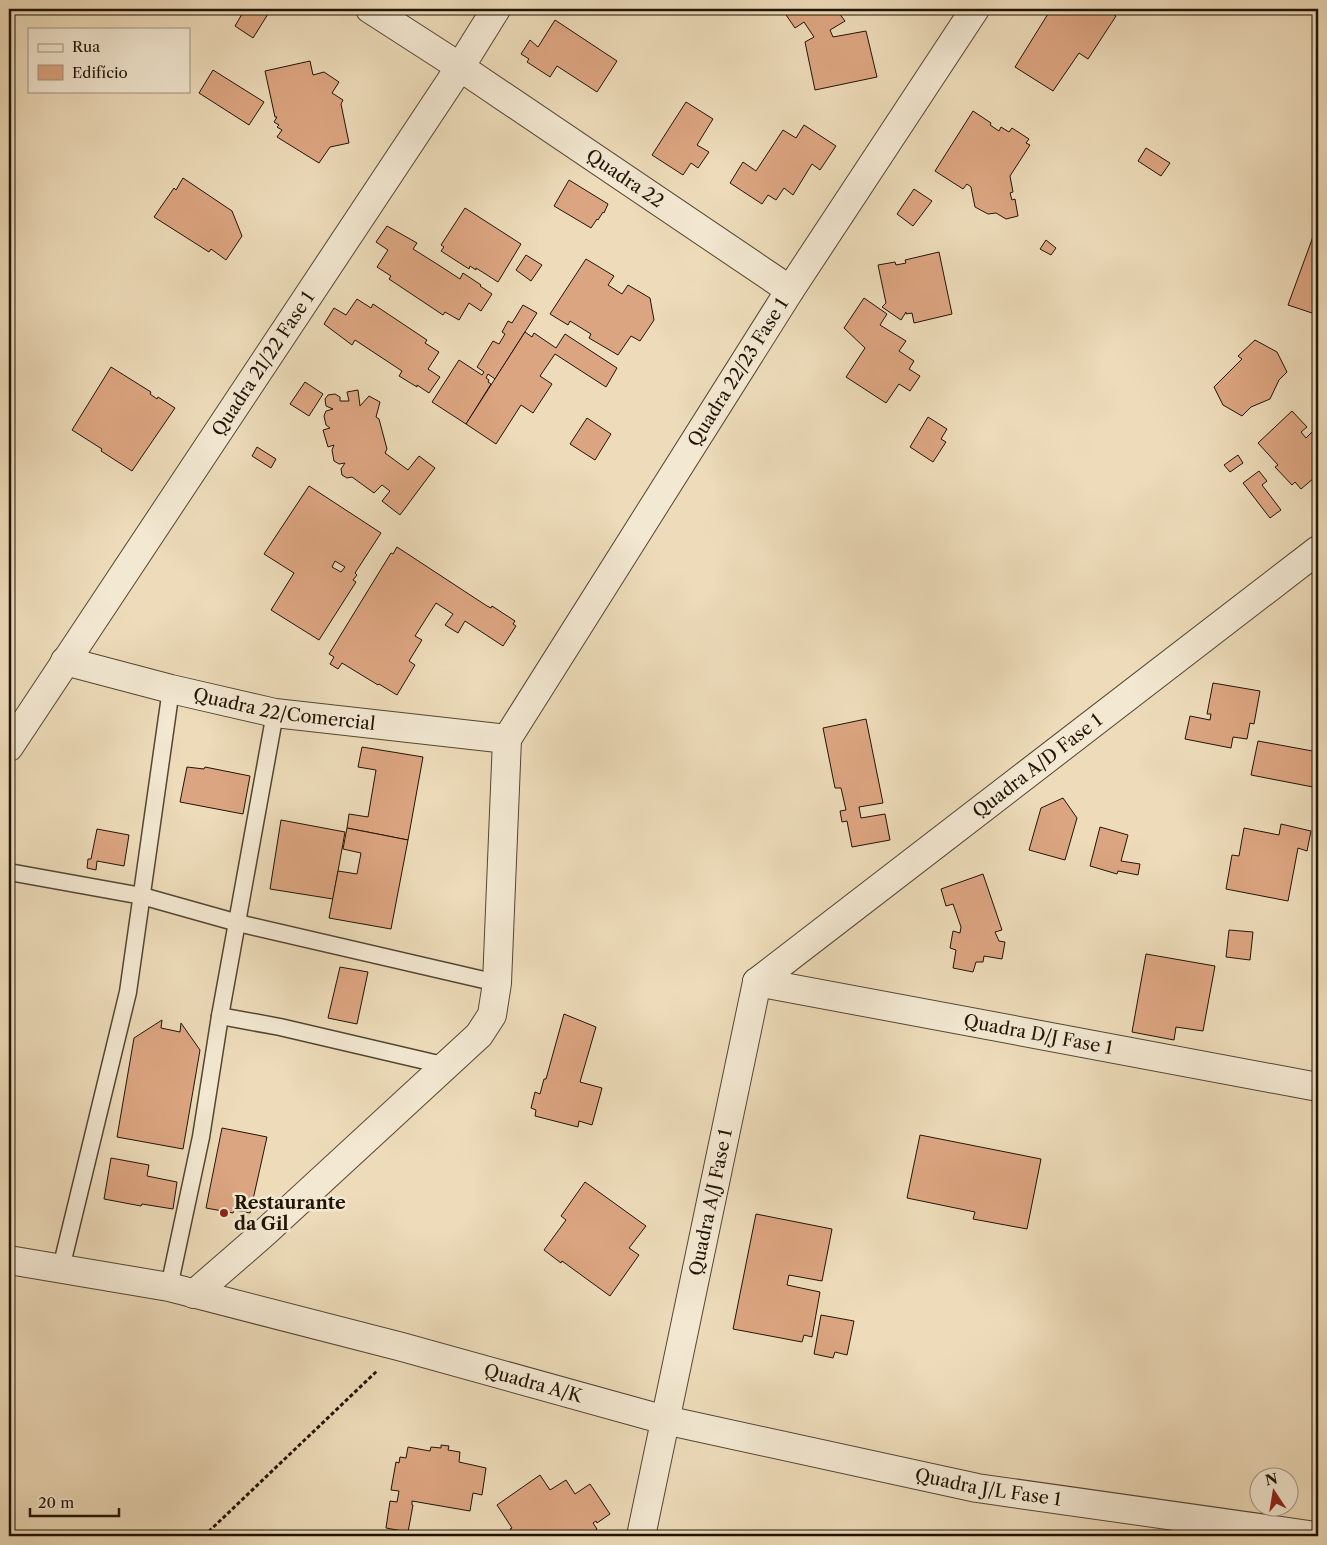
<svg xmlns="http://www.w3.org/2000/svg" width="1327" height="1545" font-family="'Libre Caslon Text',serif">
  <style>
    .building { fill: #dca581; stroke: #211405; fill-rule: evenodd }
    .lines { fill: none; stroke-linecap: round; stroke-linejoin: round }
    .lane-casing { stroke: #544632; stroke-width: 19 }
    .street-casing { stroke: #544632; stroke-width: 30 }
    .path { stroke: #211405; stroke-width: 3; stroke-dasharray: 4 2.5; stroke-linecap: butt }
    .lane { stroke: #f3e8d2; stroke-width: 16 }
    .street { stroke: #f3e8d2; stroke-width: 28 }
    .poi-dot { fill: #8f2418; stroke: #f3e8d2; stroke-width: 2 }
    .labels { text-anchor: middle; dominant-baseline: central; stroke-width: 5; stroke-linejoin: round; paint-order: stroke }
    .street-label { font-size: 18px; fill: #211405; stroke: #f3e8d2 }
    .poi-label { font-size: 18px; font-weight: bold; fill: #211405; stroke: #f3e8d2; text-anchor: start }
  </style>
  <rect width="100%" height="100%" fill="#eddbb9"/>
  <filter id="stains"><feTurbulence type="fractalNoise" baseFrequency=".004" numOctaves="4"/><feColorMatrix values="0 0 0 0 .2 0 0 0 0 .09 0 0 0 0 .02 0 0 0 .5 -.17"/></filter>
  <radialGradient id="worn" r=".72"><stop offset=".6" stop-color="#630" stop-opacity="0"/><stop offset="1" stop-color="#630" stop-opacity=".3"/></radialGradient>
  <g class="building">
    <polygon points="245,9 260,9 268,14 253,38 235,26"/>
    <polygon points="782,9 836,9 845,21 830,30 833,37 866,31 877,77 815,90 805,42 814,37 804,22 795,28"/>
    <polygon points="1051,9 1106,9 1116,16 1088,59 1079,53 1053,91 1015,67"/>
    <polygon points="555,20 617,61 597,92 557,66 550,77 527,62 529,59 521,54 530,40 538,47"/>
    <polygon points="310,61 313,75 324,72 339,82 332,93 343,100 341,104 349,143 330,147 319,163 277,137 282,130 277,127 279,125 274,122 277,117 275,117 265,71"/>
    <polygon points="213,70 264,102 249,125 199,93"/>
    <polygon points="686,102 713,119 697,145 709,152 698,168 691,163 683,175 652,155"/>
    <polygon points="973,111 991,123 990,125 999,131 1001,127 1009,132 1012,128 1029,139 1026,143 1030,145 1010,176 1013,192 1010,193 1012,200 1015,199 1018,216 1006,219 996,213 988,214 975,207 971,187 967,184 963,189 935,171"/>
    <polygon points="804,125 836,146 820,170 812,164 793,195 784,188 776,200 768,195 762,204 730,183 743,162 756,171 783,130 796,138"/>
    <polygon points="1146,148 1170,163 1161,176 1138,161"/>
    <polygon points="183,178 232,211 242,236 226,260 211,249 209,252 154,217 174,188 176,190"/>
    <polygon points="569,180 608,204 604,213 603,212 598,220 597,219 591,228 554,206"/>
    <polygon points="914,189 932,201 913,226 897,214"/>
    <polygon points="465,208 521,244 498,282 476,268 476,270 470,266 469,269 441,251 444,247 441,245"/>
    <polygon points="1318,223 1318,315 1288,305"/>
    <polygon points="387,226 417,243 413,249 437,264 460,279 463,273 481,285 480,286 492,294 481,311 469,303 459,320 445,312 443,315 389,279 391,276 377,267 388,250 376,242"/>
    <polygon points="1046,240 1056,248 1051,255 1040,249"/>
    <polygon points="939,252 952,314 914,323 912,313 906,314 906,312 901,320 882,307 886,303 878,265 895,262 896,265 906,263 905,260"/>
    <polygon points="526,255 542,265 531,281 516,270"/>
    <polygon points="586,259 614,276 608,285 622,294 628,285 650,298 654,320 640,341 631,336 618,355 589,338 591,334 570,321 568,325 550,314"/>
    <polygon points="864,298 887,314 880,325 906,341 899,351 914,361 909,369 920,376 910,391 899,384 886,403 846,377 865,348 844,328"/>
    <polygon points="357,299 371,308 373,304 427,340 425,343 439,352 428,369 440,377 429,393 417,385 417,387 399,376 402,371 355,340 352,345 324,324 334,308 346,315"/>
    <polygon points="523,305 537,313 495,379 488,374 486,378 489,380 488,382 491,384 466,424 432,402 459,360 482,375 484,372 477,367 493,341 499,344 505,334 502,332 508,321 512,323"/>
    <polygon points="525,332 532,337 534,333 556,348 565,334 617,368 606,387 555,354 540,376 552,384 533,413 521,405 496,444 466,424"/>
    <polygon points="1255,340 1277,352 1287,372 1279,380 1270,399 1251,407 1242,416 1223,405 1214,387 1242,359 1238,356"/>
    <polygon points="111,367 151,392 150,394 157,399 158,397 175,408 132,471 101,451 102,449 72,430"/>
    <polygon points="305,382 323,394 309,416 290,404"/>
    <polygon points="358,390 360,406 369,396 380,402 376,417 379,419 387,449 385,453 408,470 419,456 435,468 400,515 382,501 390,491 382,485 374,493 352,477 347,478 342,475 341,469 345,463 339,464 334,461 332,450 334,445 328,447 323,430 330,428 326,425 324,416 326,411 333,409 326,406 325,399 328,395 335,394 340,397 340,401 349,401 347,392"/>
    <polygon points="1292,411 1307,427 1301,432 1306,438 1312,432 1318,439 1318,477 1315,480 1314,478 1301,489 1295,482 1292,485 1275,467 1278,465 1258,443"/>
    <polygon points="928,417 947,429 941,439 946,442 933,462 910,447"/>
    <polygon points="587,418 611,434 595,460 570,444"/>
    <polygon points="257,447 276,459 271,468 252,456"/>
    <polygon points="1238,455 1243,463 1230,472 1224,465"/>
    <polygon points="1259,471 1267,481 1262,485 1281,510 1270,518 1243,483"/>
    <path d="M309,486L381,533L355,573L357,575L353,580L356,582L319,640L271,610L294,573L264,554ZM335,561L345,567L341,572L332,567Z"/>
    <polygon points="397,547 487,606 491,608 492,606 515,621 513,624 516,626 503,646 465,621 458,633 445,625 453,614 436,603 415,636 422,640 409,661 415,665 397,695 379,684 378,685 342,663 338,669 330,664 334,657 329,654 391,553 393,554"/>
    <polygon points="1213,683 1260,691 1254,724 1250,723 1247,739 1233,737 1231,748 1185,739 1190,716 1210,720 1211,714 1207,714"/>
    <polygon points="866,719 883,803 859,807 861,818 885,814 890,840 852,847 847,821 842,822 840,811 846,810 841,788 835,788 823,728"/>
    <polygon points="1258,741 1318,752 1318,788 1251,775"/>
    <polygon points="362,747 423,757 408,840 347,828 349,814 368,817 376,770 358,767"/>
    <polygon points="187,767 204,769 205,767 250,776 243,814 180,802"/>
    <polygon points="1063,798 1077,818 1065,860 1029,850 1041,808"/>
    <polygon points="281,820 345,832 333,899 270,889"/>
    <polygon points="1281,824 1311,831 1307,851 1298,848 1288,901 1226,889 1232,855 1239,856 1244,828 1279,835"/>
    <polygon points="1100,827 1128,835 1121,861 1140,864 1138,875 1118,871 1117,874 1090,866"/>
    <polygon points="347,828 408,840 391,929 329,918 338,871 357,874 361,853 343,849"/>
    <polygon points="97,829 129,835 124,866 97,861 96,870 87,868 88,859 91,859"/>
    <polygon points="983,874 1002,930 995,932 999,941 1005,942 1002,959 984,956 983,962 976,962 973,972 953,968 956,950 950,948 953,931 960,933 961,927 953,904 946,906 941,889"/>
    <polygon points="1229,930 1253,932 1250,960 1226,957"/>
    <polygon points="1146,954 1215,966 1203,1031 1176,1027 1174,1040 1132,1032"/>
    <polygon points="340,967 368,972 357,1024 328,1018"/>
    <polygon points="564,1014 596,1027 580,1082 602,1088 592,1125 579,1121 578,1127 535,1116 536,1110 531,1108 535,1092 540,1094 544,1079 546,1079"/>
    <polygon points="162,1020 161,1028 180,1032 181,1023 200,1050 183,1149 117,1137 134,1038"/>
    <polygon points="222,1128 267,1137 250,1213 234,1210 233,1213 206,1208"/>
    <polygon points="920,1135 1041,1159 1027,1229 973,1219 975,1212 907,1198"/>
    <polygon points="111,1158 149,1165 147,1176 177,1182 173,1209 142,1204 141,1206 104,1199"/>
    <polygon points="585,1182 646,1226 629,1248 639,1255 610,1296 562,1261 561,1263 544,1250 566,1220 561,1216"/>
    <polygon points="756,1214 832,1229 822,1281 789,1275 787,1285 820,1292 812,1337 804,1335 802,1342 733,1329"/>
    <polygon points="821,1315 854,1321 847,1355 835,1352 833,1358 814,1354"/>
    <polygon points="441,1445 449,1446 448,1450 460,1452 459,1462 486,1468 482,1495 473,1493 470,1511 412,1501 412,1505 413,1505 408,1532 386,1528 390,1501 397,1502 399,1491 391,1490 396,1462 399,1463 400,1457 406,1458 408,1447 430,1451 431,1447 441,1448"/>
    <polygon points="540,1475 550,1490 566,1480 575,1494 590,1484 610,1514 597,1523 596,1521 593,1523 597,1529 587,1536 514,1536 510,1529 512,1528 497,1505"/>
  </g>
  <g class="lines">
    <g class="lane-casing">
      <g id="lane">
        <polyline points="9,872 142,896 238,923 497,983"/>
        <polyline points="220,1016 280,1027 447,1066"/>
        <polyline points="61,1268 128,992 171,689"/>
        <polyline points="169,1287 201,1137 220,1016 275,713"/>
      </g>
    </g>
    <g class="street-casing">
      <g id="street">
        <path id="s1" d="M370,9L460,67L790,290"/>
        <path id="s2" d="M65,661L171,689L275,713L507,739"/>
        <path id="s3" d="M9,747L460,67L496,9"/>
        <path id="s4" d="M757,982L1318,550"/>
        <path id="s5" d="M757,982L1318,1087"/>
        <path id="s6" d="M9,1260L169,1287L402,1347L665,1420L977,1488L1316,1536"/>
        <path id="s7" d="M194,1294L263,1234L479,1035L492,1015L497,983L507,739L790,290L975,9"/>
        <path id="s8" d="M641,1536L757,982"/>
      </g>
    </g>
    <polyline class="path" points="204,1536 378,1370"/>
    <use href="#lane" class="lane"/>
    <use href="#street" class="street"/>
  </g>
  <circle class="poi-dot" cx="224" cy="1213" r="5"/>
  <g class="labels">
    <g class="street-label">
      <text stroke="none"><textPath href="#s1" startOffset="306">Quadra 22</textPath></text>
      <text stroke="none"><textPath href="#s3" startOffset="460">Quadra 21/22 Fase 1</textPath></text>
      <text stroke="none"><textPath href="#s7" startOffset="1119">Quadra 22/23 Fase 1</textPath></text>
      <text stroke="none"><textPath href="#s2" startOffset="225">Quadra 22/Comercial</textPath></text>
      <text stroke="none"><textPath href="#s4" startOffset="354">Quadra A/D Fase 1</textPath></text>
      <text stroke="none"><textPath href="#s5" startOffset="286">Quadra D/J Fase 1</textPath></text>
      <text stroke="none"><textPath href="#s8" startOffset="341">Quadra A/J Fase 1</textPath></text>
      <text stroke="none"><textPath href="#s6" startOffset="539">Quadra A/K</textPath></text>
      <text stroke="none"><textPath href="#s6" startOffset="1006">Quadra J/L Fase 1</textPath></text>
    </g>
    <g class="poi-label">
      <text x="234" y="1203">Restaurante<tspan x="234" dy="21">da Gil</tspan></text>
    </g>
  </g>
  <rect width="1327" height="1545" fill="none" stroke="#eddbb9" stroke-width="30"/>
  <rect x="10" y="10" width="1307" height="1525" fill="none" stroke="#211405" stroke-width="2.5"/>
  <rect x="15" y="15" width="1297" height="1515" fill="none" stroke="#211405"/>
  <rect x="28" y="28" width="162" height="65" fill="#f3e8d2" stroke="#9f9380"/>
  <rect x="38" y="44" width="25" height="8" fill="#f3e8d2" stroke="#9f9380"/>
  <text x="72" y="52" font-size="15" fill="#211405">Rua</text>
  <rect x="38" y="65" width="25" height="15" fill="#dca581" stroke="#9f9380"/>
  <text x="72" y="78" font-size="15" fill="#211405">Edifício</text>
  <g transform="translate(1274 1492) rotate(348)"><circle r="24" fill="#f3e8d2" stroke="#9f9380"/>
  <path d="M0-4L9 19L0 12L-9 19Z" fill="#8f2418"/>
  <text y="-8" font-size="14" font-weight="bold" text-anchor="middle" fill="#211405">N</text>
  </g>
  <path d="M30 1508v8h89v-8" fill="none" stroke="#211405" stroke-width="2.5"/>
  <text x="38" y="1508" font-size="15" fill="#211405" stroke="#f3e8d2" stroke-width="4" paint-order="stroke">20 m</text>
  <rect width="100%" height="100%" filter="url(#stains)"/>
  <rect width="100%" height="100%" fill="url(#worn)"/>
</svg>
